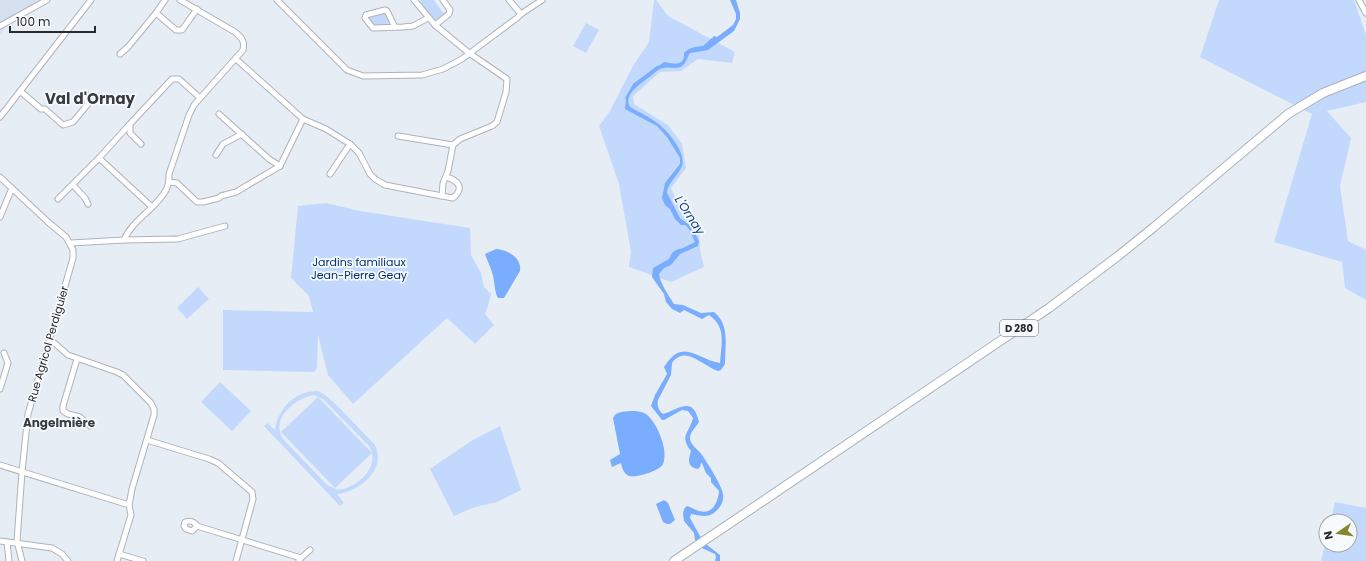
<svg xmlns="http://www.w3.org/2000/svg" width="1366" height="561" font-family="Poppins,sans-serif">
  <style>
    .built { fill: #d6e0ef }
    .green { fill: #c2d9fd; fill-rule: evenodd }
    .water { fill: #7aadfd }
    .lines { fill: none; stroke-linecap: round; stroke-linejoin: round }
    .minor-casing { stroke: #adb2bb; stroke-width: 7 }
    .primary-casing { stroke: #adb2bb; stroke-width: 10 }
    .minor { stroke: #fff; stroke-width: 5 }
    .primary { stroke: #fff; stroke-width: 8 }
    .labels { text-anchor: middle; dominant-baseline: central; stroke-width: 3.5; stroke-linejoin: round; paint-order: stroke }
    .shield { fill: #f7fafd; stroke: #66686c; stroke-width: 1 }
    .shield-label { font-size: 10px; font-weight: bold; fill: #282a2e }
    .park-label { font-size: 11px; fill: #002f73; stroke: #f7fafd }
    .street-label { font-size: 11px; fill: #282a2e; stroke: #f7fafd }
    .water-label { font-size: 12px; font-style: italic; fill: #113f84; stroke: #f7fafd }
    .neighbourhood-label { font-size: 12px; font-weight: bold; fill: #373b42; stroke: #f7fafd }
    .district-label { font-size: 15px; font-weight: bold; fill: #373b42; stroke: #f7fafd }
  </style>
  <rect width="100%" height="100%" fill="#e7edf5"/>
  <polygon class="built" points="0,0 46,0 8,24 0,34"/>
  <g class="green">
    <polygon points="421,0 434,0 443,13 447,11 446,13 438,20 433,19 420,2"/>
    <polygon points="654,0 656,0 668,16 735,52 732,63 698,59 681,71 660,72 633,96 634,104 668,125 682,144 686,168 671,188 675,197 699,230 700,250 704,267 671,282 629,267 631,252 619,184 599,126 610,111 633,66 649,42"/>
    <polygon points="1219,0 1354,0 1366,35 1366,102 1327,111 1351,138 1340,186 1348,241 1366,250 1366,300 1345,288 1342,262 1274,242 1312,114 1200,57"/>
    <polygon points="384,13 389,21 388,25 376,25 368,19 369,17"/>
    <polygon points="586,23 599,30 586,53 573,46"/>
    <polygon points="326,203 360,211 470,228 471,255 481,273 484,287 491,294 488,306 485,314 494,325 475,344 447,318 353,404 328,375 318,335 317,368 314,372 223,370 223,310 313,312 309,296 291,278 298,206"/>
    <polygon points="198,287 209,299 187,319 177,308"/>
    <polygon points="220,382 251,411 232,431 201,402"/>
    <path d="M318,391C330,395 364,434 375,445C387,470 359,492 337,494L344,503L340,506L264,426L267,423L275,430C278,408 295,391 318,391ZM314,395L323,399L370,447C380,468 358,487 338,490L327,485L283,439C270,419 295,398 314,395Z"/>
    <polygon points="318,397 372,453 335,488 281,432"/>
    <polygon points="500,426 521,490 497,502 475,507 454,516 430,469 471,441"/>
    <polygon points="1335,502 1366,508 1366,561 1321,561 1326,541 1326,545 1350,545 1350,521 1331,521"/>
  </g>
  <g class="water">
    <path d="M730,0H736L740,13V19L734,31L708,50L690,53C687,58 686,63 682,66C676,70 669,66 663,68C657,69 653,75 648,78C640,84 623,95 630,107C640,113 654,119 662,127C671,135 686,154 682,166C678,176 668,182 667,193L680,218L692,227L699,241L698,246L680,254L671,265L664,268L659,274C660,283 669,296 674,304L683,305L701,313L714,312C730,325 725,345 725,364L721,370L718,371C704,367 685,344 672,363L671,375L658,400C657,406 658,410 663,414C679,409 693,395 699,422C696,427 690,432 690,438C690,445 699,450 702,455C707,462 722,486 723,494C724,499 722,504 719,508C710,519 703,516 691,514L690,518L700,536L707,545L720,555V561H715L716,557L715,554L702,548L695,540L694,533L684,521L683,514L684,509L687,506C691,507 695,510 699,511C712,515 718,503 719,491L711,482V478L706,473L702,463H701L700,467L698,469C687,467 688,460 691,451C679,435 689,434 693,418L688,411L682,410L664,420H662L651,406L655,395L667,374L664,367C683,337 696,359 720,363C721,345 727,327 709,315L702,319L684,310L680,313L672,309L666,302L664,294L652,277L653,268L669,259L672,253L676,250L683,248L695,242L689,229L685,225H681L675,219L670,209L665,205L662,198L665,183L680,164V158L667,137L657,126L625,109L626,99L625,98L633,84L657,66L660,65L664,62C672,63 685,68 684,53C690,47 695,47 703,46L714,36L717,37L733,25L736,19V14Z"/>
    <path d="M496,249C507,250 522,257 520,271L504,298H498C494,291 495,281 492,272C490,266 487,260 485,254Z"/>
    <path d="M631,411C636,411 641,411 646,414C657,422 669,451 663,464C660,471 636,478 629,476C624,474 622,468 621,463L612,467L610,460L620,454L613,418C616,411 624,412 631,411Z"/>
    <polygon points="664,500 668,503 675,520 670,524 667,524 663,522 656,504"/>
  </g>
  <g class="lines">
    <g class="minor-casing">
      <g id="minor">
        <polyline points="165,0 156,13 176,30 182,30 197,9"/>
        <polyline points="277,0 347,70 363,76 422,75 443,69 462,59 517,18 521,14 542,0"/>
        <path d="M414,0L435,25L469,53L507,79L506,92L497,122L492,126L460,139L453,145L448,171L443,183L442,196L453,198C465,188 458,180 446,177"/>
        <polyline points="509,0 521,14"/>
        <polyline points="1359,0 1366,13"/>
        <polyline points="435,25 449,14 450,10 443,0"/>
        <polyline points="0,26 47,0"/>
        <polyline points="395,27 387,11 385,10 366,15 365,18 373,28 403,27 413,26 428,18"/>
        <polyline points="120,54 128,47 156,13"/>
        <polyline points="236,59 303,119 326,129 350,144 359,153 370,174 375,179 385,185 442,196"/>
        <polyline points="20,91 41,109 45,109 63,125 73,122 88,104 86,94"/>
        <polyline points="219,114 269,159 280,166"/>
        <polyline points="0,117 91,0"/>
        <polyline points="130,124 99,158 152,207"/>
        <polyline points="398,136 453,145"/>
        <polyline points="141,144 130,133 130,124 172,79 179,79 200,98"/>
        <polyline points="216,155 223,144 242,134"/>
        <polyline points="280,166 303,119"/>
        <polyline points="330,174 350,144"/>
        <polyline points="0,177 48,222 66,237 73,250 73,258 28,414 22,472 17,541 22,561"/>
        <polyline points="169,182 177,183 197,202 203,202 219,198 221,196 236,192 280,166"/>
        <polyline points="73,185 85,198 88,204"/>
        <polyline points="58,199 99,158"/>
        <polyline points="0,217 12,188"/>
        <path d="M124,240C132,220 156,209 166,190C169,185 169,179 169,174L189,115L194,105L243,50C245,41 242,38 235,32L180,0"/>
        <polyline points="71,243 124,240 178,239 225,226"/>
        <polyline points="50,339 68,355 117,372 123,375 151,403 154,409 154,415 132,489 129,505 131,515 117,561"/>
        <polyline points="77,359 63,406 63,411 68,414 80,417 90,426"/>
        <polyline points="0,389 8,363 4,353"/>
        <polyline points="147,440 209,459 218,463 252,492 253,499 236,561"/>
        <polyline points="0,465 129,505"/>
        <path d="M197,526L192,531L186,529L184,526L185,522C191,520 194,521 197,526L301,558L299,561"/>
        <polyline points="0,541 52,548 62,554 68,561"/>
        <polyline points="7,542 9,561"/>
        <polyline points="119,554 143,561"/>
        <polyline points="301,558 310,550"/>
      </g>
    </g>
    <g class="primary-casing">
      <polyline id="primary" points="674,561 1049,308 1118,256 1154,227 1288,114 1323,93 1366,76"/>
    </g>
    <use href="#minor" class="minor"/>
    <use href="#primary" class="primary"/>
  </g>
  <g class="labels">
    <rect class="shield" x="1000" y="320" width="38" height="16" rx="3"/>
    <g class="shield-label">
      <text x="1019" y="328">D 280</text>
    </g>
    <g class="park-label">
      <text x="359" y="262">Jardins familiaux<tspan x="359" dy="13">Jean-Pierre Geay</tspan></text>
    </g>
    <g class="street-label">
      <text transform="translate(48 344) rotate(-74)">Rue Agricol Perdiguier</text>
    </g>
    <g class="water-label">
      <text transform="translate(690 215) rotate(57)">L'Ornay</text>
    </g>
    <g class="neighbourhood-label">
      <text x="59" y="422">Angelmière</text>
    </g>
    <g class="district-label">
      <text x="90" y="98">Val d'Ornay</text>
    </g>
  </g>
  <g transform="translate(1338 533) rotate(257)"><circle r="19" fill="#f7fafd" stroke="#a4a7aa"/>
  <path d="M0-3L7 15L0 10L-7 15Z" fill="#85852e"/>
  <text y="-6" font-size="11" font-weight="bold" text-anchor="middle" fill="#282a2e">N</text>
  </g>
  <path d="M10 26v6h85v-6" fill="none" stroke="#282a2e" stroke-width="2"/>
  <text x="16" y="26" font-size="12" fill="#282a2e" stroke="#f7fafd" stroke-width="3" paint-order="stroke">100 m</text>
</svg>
